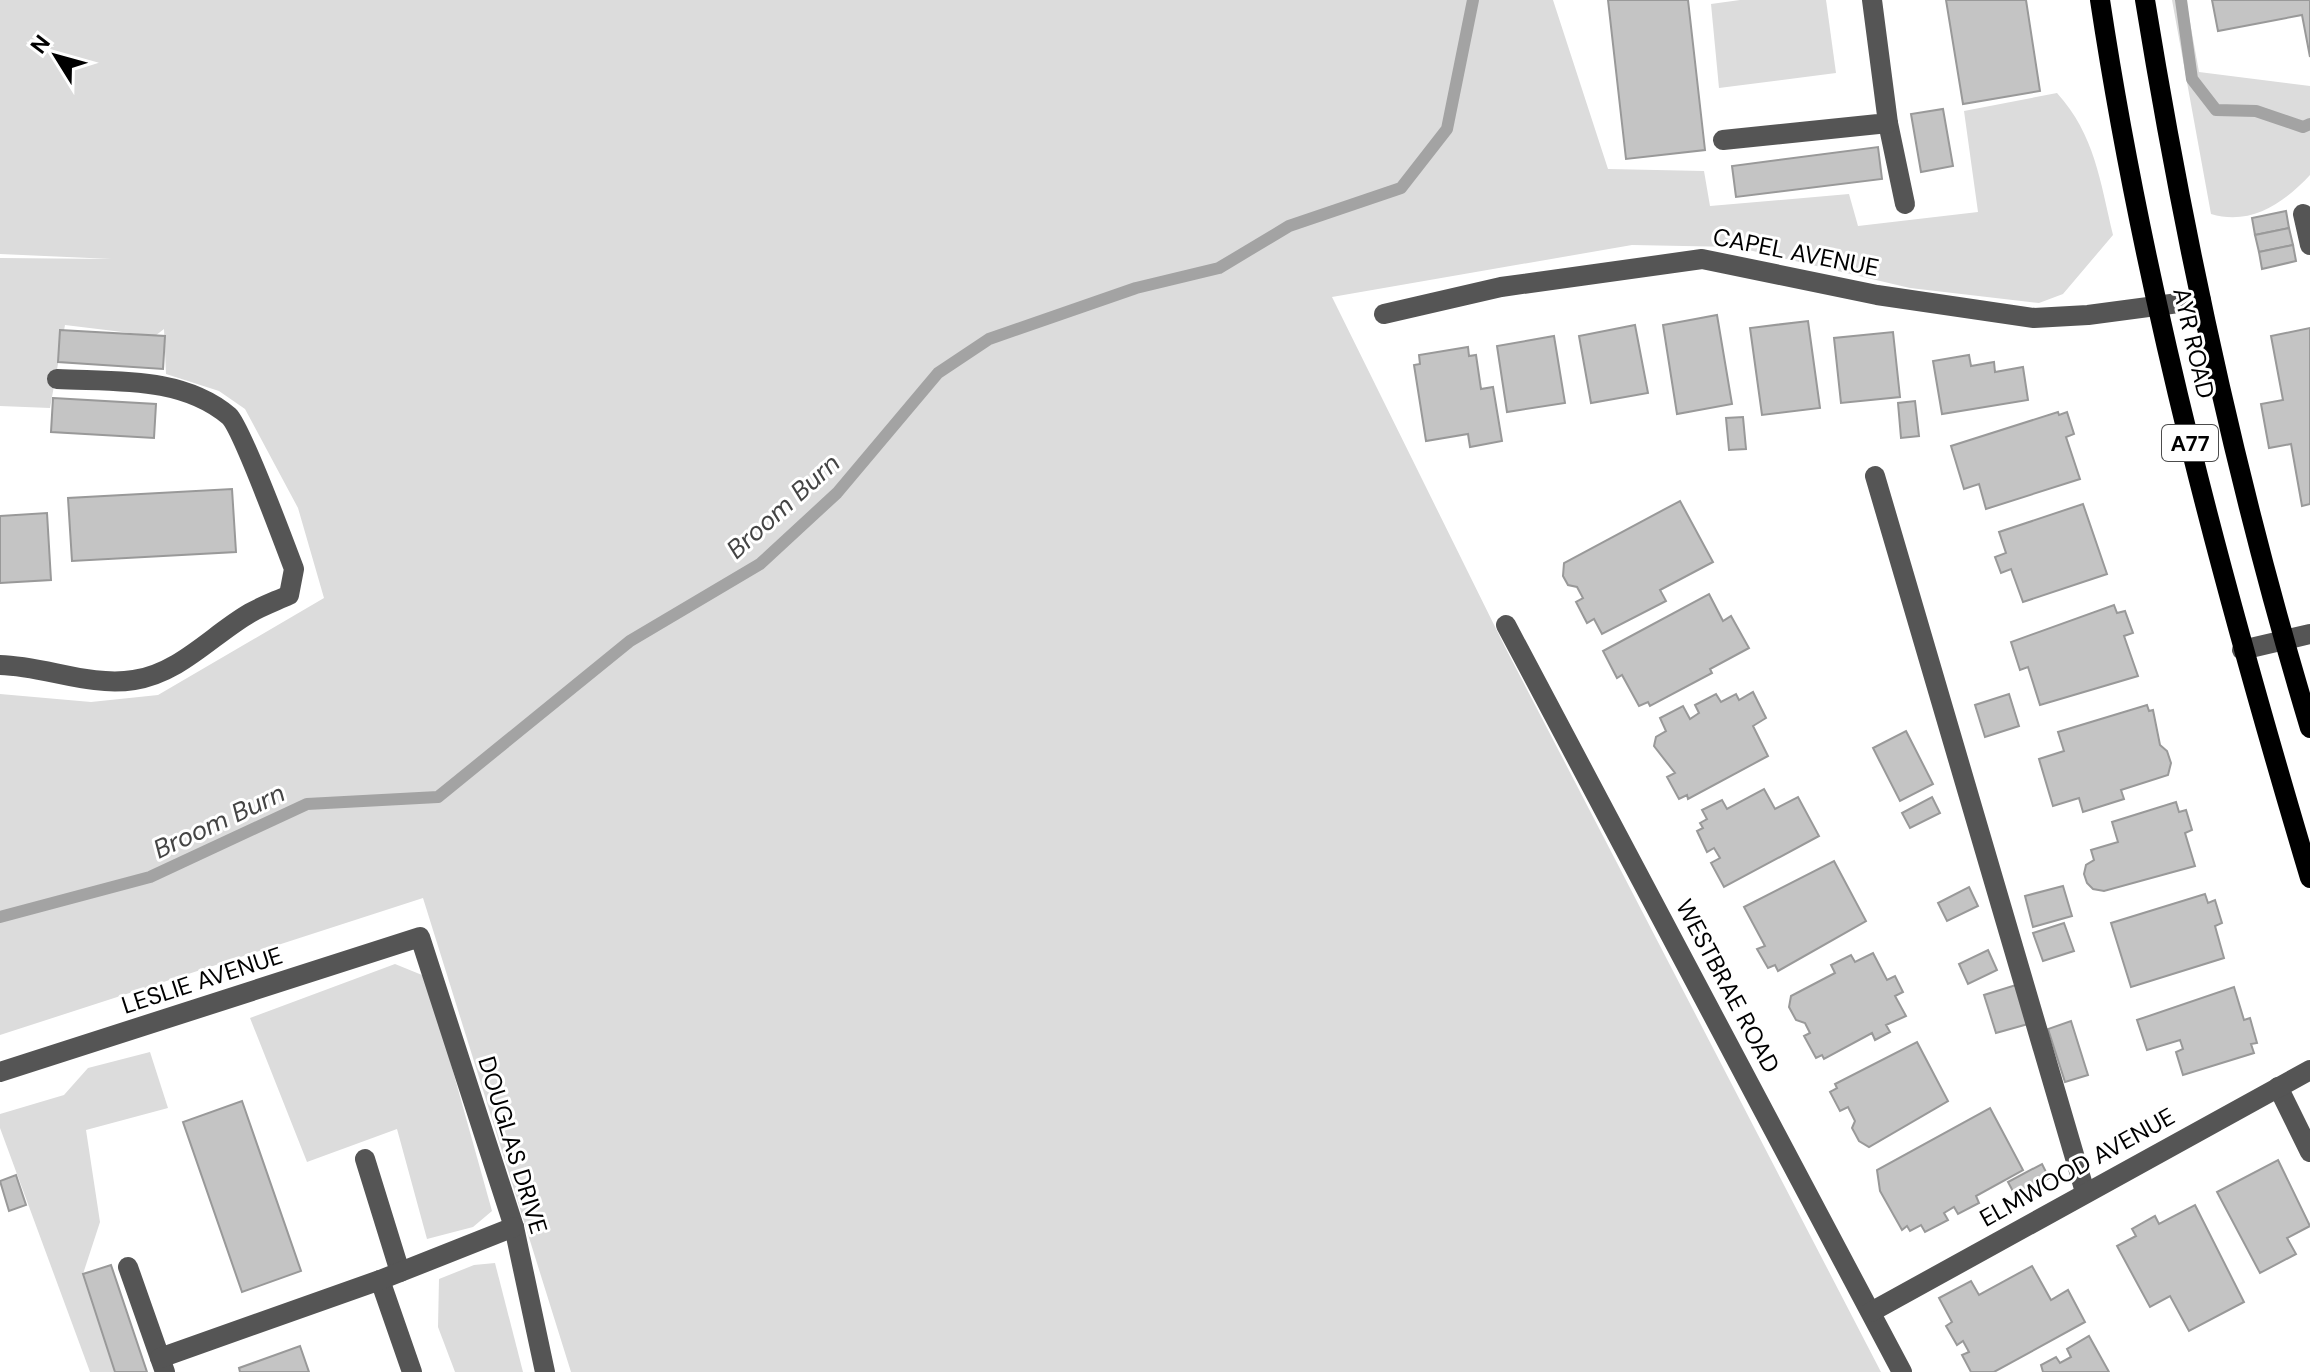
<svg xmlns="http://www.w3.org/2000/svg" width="2310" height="1372" font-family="'DM Sans',sans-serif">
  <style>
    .green { fill: #dcdcdc }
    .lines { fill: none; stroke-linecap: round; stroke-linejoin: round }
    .stream { stroke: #a3a3a3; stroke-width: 12 }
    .building { fill: #c4c4c4; stroke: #999; stroke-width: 2 }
    .minor { stroke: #555; stroke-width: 20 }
    .major { stroke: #000; stroke-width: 20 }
    .labels { text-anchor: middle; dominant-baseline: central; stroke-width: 6; stroke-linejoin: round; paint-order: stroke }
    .shield { fill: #fff; stroke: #4c4c4c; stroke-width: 2 }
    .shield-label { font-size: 22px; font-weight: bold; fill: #000 }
    .street-label { font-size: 24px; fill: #000; stroke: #fff }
    .water-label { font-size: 26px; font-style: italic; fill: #444; stroke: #fff }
  </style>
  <rect width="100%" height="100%" fill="#fff"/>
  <g class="green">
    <path d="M0,0H1553L1608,169L1704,171L1710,206L1849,194L1858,226L1978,212L1964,111L2057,93C2095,135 2100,181 2113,235L2063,294L2039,303L1910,288L1736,247L1632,245L1332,297L1505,647L1881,1372H571L423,898L0,1035V694L91,702L158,695L324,598L298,508L245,409L219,391L166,374L164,329L155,336L65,325L50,408L0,406V258L112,259L0,254Z"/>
    <polygon points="1740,0 1826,0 1836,73 1719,88 1711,4"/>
    <path d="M2172,0H2186L2199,72L2310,86V175C2284,203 2251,226 2211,214Z"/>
    <polygon points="395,964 422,975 437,1014 492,1211 473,1227 427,1239 397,1129 307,1162 250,1018"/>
    <polygon points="150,1052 168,1108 86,1130 100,1222 83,1274 115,1372 90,1372 0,1128 0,1114 64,1095 88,1068"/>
    <polygon points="495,1263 523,1372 455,1372 438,1327 439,1279 474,1265"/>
  </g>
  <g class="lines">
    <g class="stream">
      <polyline points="2181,0 2192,79 2216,110 2256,111 2303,127 2310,124"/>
      <polyline points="0,917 150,877 307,804 438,797 630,641 760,564 837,493 938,373 989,339 1136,288 1219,268 1289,226 1401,188 1447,129 1473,0"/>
    </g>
  </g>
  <g class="building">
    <polygon points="1608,0 1688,0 1705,150 1626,159"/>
    <polygon points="1946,0 2026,0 2040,91 1963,104"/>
    <polygon points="2212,0 2310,0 2310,57 2302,15 2218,31"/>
    <polygon points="1943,109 1953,166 1921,172 1911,114"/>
    <polygon points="1878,147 1882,179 1736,197 1732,166"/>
    <polygon points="2286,211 2289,228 2255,235 2252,218"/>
    <polygon points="2289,228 2293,245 2259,252 2255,235"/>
    <polygon points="2293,245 2296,261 2262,269 2259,252"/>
    <polygon points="1717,315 1732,404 1677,414 1663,325"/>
    <polygon points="1808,321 1820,408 1762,415 1750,328"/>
    <polygon points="1635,325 1648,393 1591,403 1579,336"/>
    <polygon points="2310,328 2310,504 2302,506 2291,444 2269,448 2261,404 2283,400 2271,336"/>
    <polygon points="60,330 165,336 163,369 58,362"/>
    <polygon points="1893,332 1900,397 1841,403 1834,338"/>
    <polygon points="1554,336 1565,403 1507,412 1497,346"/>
    <polygon points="1468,347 1469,356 1476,355 1481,389 1493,387 1502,441 1470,447 1468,434 1426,441 1414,365 1420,364 1419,355"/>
    <polygon points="1969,355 1971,366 1994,362 1995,372 2023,367 2028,400 1942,414 1933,361"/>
    <polygon points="53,398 156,404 154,438 51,432"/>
    <polygon points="1915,401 1919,436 1901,438 1898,403"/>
    <polygon points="2058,412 2059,415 2067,412 2074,434 2066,437 2080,479 1986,509 1979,484 1964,489 1951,446"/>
    <polygon points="1743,417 1746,449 1729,450 1726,418"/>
    <polygon points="232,489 236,552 72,561 68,498"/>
    <polygon points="1680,501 1713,562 1660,590 1666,601 1602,634 1594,619 1587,623 1576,602 1583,598 1577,587 1568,585 1563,576 1564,563"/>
    <polygon points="2083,504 2107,574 2023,602 2011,569 2001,573 1995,557 2006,553 1999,532"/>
    <polygon points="47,513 51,580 0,583 0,516"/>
    <polygon points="1709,594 1723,621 1731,616 1749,648 1710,669 1712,673 1650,706 1648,702 1639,706 1622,675 1617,678 1603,651"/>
    <polygon points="2114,605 2117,613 2125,611 2133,633 2124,636 2138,676 2040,705 2028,667 2020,670 2011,642"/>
    <polygon points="1753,692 1766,718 1753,726 1768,756 1688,799 1687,795 1679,799 1667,777 1675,773 1654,746 1656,737 1666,731 1660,718 1683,706 1690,719 1699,713 1695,705 1716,694 1721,702 1736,694 1739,700"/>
    <polygon points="2009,694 2019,726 1985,737 1975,705"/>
    <polygon points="2147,705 2149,711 2153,710 2160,745 2167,751 2171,763 2168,775 2121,790 2124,799 2083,812 2079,798 2053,806 2039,759 2064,751 2058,732"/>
    <polygon points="1906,731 1933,784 1900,801 1873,748"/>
    <polygon points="1764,789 1775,809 1798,797 1819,836 1724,887 1711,863 1720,858 1714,848 1707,852 1697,831 1703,828 1700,823 1707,819 1702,810 1722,800 1727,809"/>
    <polygon points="1932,797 1940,813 1910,828 1902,813"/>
    <polygon points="2176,802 2179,812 2186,810 2192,830 2185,833 2195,866 2104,891 2093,889 2087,883 2084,874 2086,865 2094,860 2091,850 2118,842 2112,822"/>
    <polygon points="1834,861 1866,921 1778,971 1775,965 1768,968 1757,949 1765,946 1744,907"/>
    <polygon points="2063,886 2072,916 2033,927 2025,896"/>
    <polygon points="1969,887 1978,906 1947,921 1938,903"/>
    <polygon points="2205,894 2208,903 2215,900 2222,923 2215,926 2224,958 2131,987 2111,923"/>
    <polygon points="2064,923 2074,951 2043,961 2033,933"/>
    <polygon points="1988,950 1997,970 1968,984 1959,964"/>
    <polygon points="1873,953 1887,980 1895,976 1903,992 1895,996 1906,1016 1886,1025 1890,1032 1875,1040 1872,1033 1824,1059 1822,1055 1816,1058 1804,1036 1810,1033 1805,1023 1796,1020 1789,1007 1791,996 1835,973 1831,965 1851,955 1855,962"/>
    <polygon points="2016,985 2028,1024 1996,1033 1984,995"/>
    <polygon points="2234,987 2244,1020 2250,1018 2257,1043 2251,1044 2254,1053 2183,1075 2176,1052 2183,1049 2180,1040 2147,1050 2137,1020"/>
    <polygon points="2071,1021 2088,1075 2065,1082 2048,1029"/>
    <polygon points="1917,1042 1948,1101 1869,1147 1859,1141 1852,1128 1855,1121 1848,1107 1840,1111 1830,1092 1837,1088 1835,1084"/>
    <polygon points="242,1101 301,1271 242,1292 183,1122"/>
    <polygon points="1990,1108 2023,1170 1976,1196 1979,1203 1958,1214 1954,1207 1944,1213 1948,1220 1925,1232 1921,1225 1910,1231 1907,1226 1902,1230 1880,1191 1877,1170"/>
    <polygon points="2278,1160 2310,1226 2287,1238 2296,1254 2260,1273 2217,1192"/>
    <polygon points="2042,1164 2049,1178 2016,1197 2008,1182"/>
    <polygon points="16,1175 26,1205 9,1211 0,1181"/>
    <polygon points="2195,1205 2244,1302 2189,1331 2170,1296 2150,1307 2117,1246 2136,1236 2132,1229 2155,1216 2159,1224"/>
    <polygon points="111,1265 147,1372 115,1372 83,1274"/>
    <polygon points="2032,1266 2051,1300 2068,1290 2085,1322 1994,1372 1971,1372 1962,1355 1969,1352 1963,1341 1957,1345 1946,1326 1952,1322 1939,1298 1971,1281 1979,1295"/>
    <polygon points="2089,1336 2109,1372 2043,1372 2041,1365 2056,1357 2060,1363 2071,1357 2067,1349"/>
    <polygon points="300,1346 309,1372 240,1372 239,1368"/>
  </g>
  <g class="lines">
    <g class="minor">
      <polyline points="1888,123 1905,204"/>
      <polyline points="1723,140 1888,123 1872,0"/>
      <polyline points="2303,214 2310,245"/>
      <polyline points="1384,314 1501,287 1702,259 1877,295 2034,318 2088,315 2201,300"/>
      <polyline points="1875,476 2085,1192"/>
      <polyline points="1506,625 1902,1372"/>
      <polyline points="2242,650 2310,634"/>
      <path d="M0,665C45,666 89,687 134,680C180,673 212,635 250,613C262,606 276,601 289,595L294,569C285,545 241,427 229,416C182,376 115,382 57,379"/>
      <polyline points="0,1072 420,937 514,1227 545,1372"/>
      <polyline points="2278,1087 2310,1152"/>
      <polyline points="365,1159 400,1272"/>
      <polyline points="128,1267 165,1372"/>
      <polyline points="380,1280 412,1372"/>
      <polyline points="1871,1312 2310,1070"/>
      <polyline points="160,1358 380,1280 514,1227"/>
    </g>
    <g class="major">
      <path d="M2100,0C2145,298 2224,590 2310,878"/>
      <path d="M2145,0C2185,246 2238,490 2310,728"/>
    </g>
  </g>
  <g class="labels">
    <rect class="shield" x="2162" y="425" width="56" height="36" rx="6"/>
    <g class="shield-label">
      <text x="2190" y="443">A77</text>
    </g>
    <g class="street-label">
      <text transform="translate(1796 252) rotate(11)">CAPEL AVENUE</text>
      <text transform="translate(2194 343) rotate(77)">AYR ROAD</text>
      <text transform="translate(202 980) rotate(-18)">LESLIE AVENUE</text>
      <text transform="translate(1728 986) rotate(62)">WESTBRAE ROAD</text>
      <text transform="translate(513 1145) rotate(73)">DOUGLAS DRIVE</text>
      <text transform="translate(2077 1167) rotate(-29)">ELMWOOD AVENUE</text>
    </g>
    <g class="water-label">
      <text transform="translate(783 506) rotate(-42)">Broom Burn</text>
      <text transform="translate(219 821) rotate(-25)">Broom Burn</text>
    </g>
  </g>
  <g transform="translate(56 56) rotate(307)" stroke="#ffffff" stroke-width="6" paint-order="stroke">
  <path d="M0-6L14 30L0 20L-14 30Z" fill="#000000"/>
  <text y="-12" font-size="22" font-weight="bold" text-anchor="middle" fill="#000000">N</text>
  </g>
</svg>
